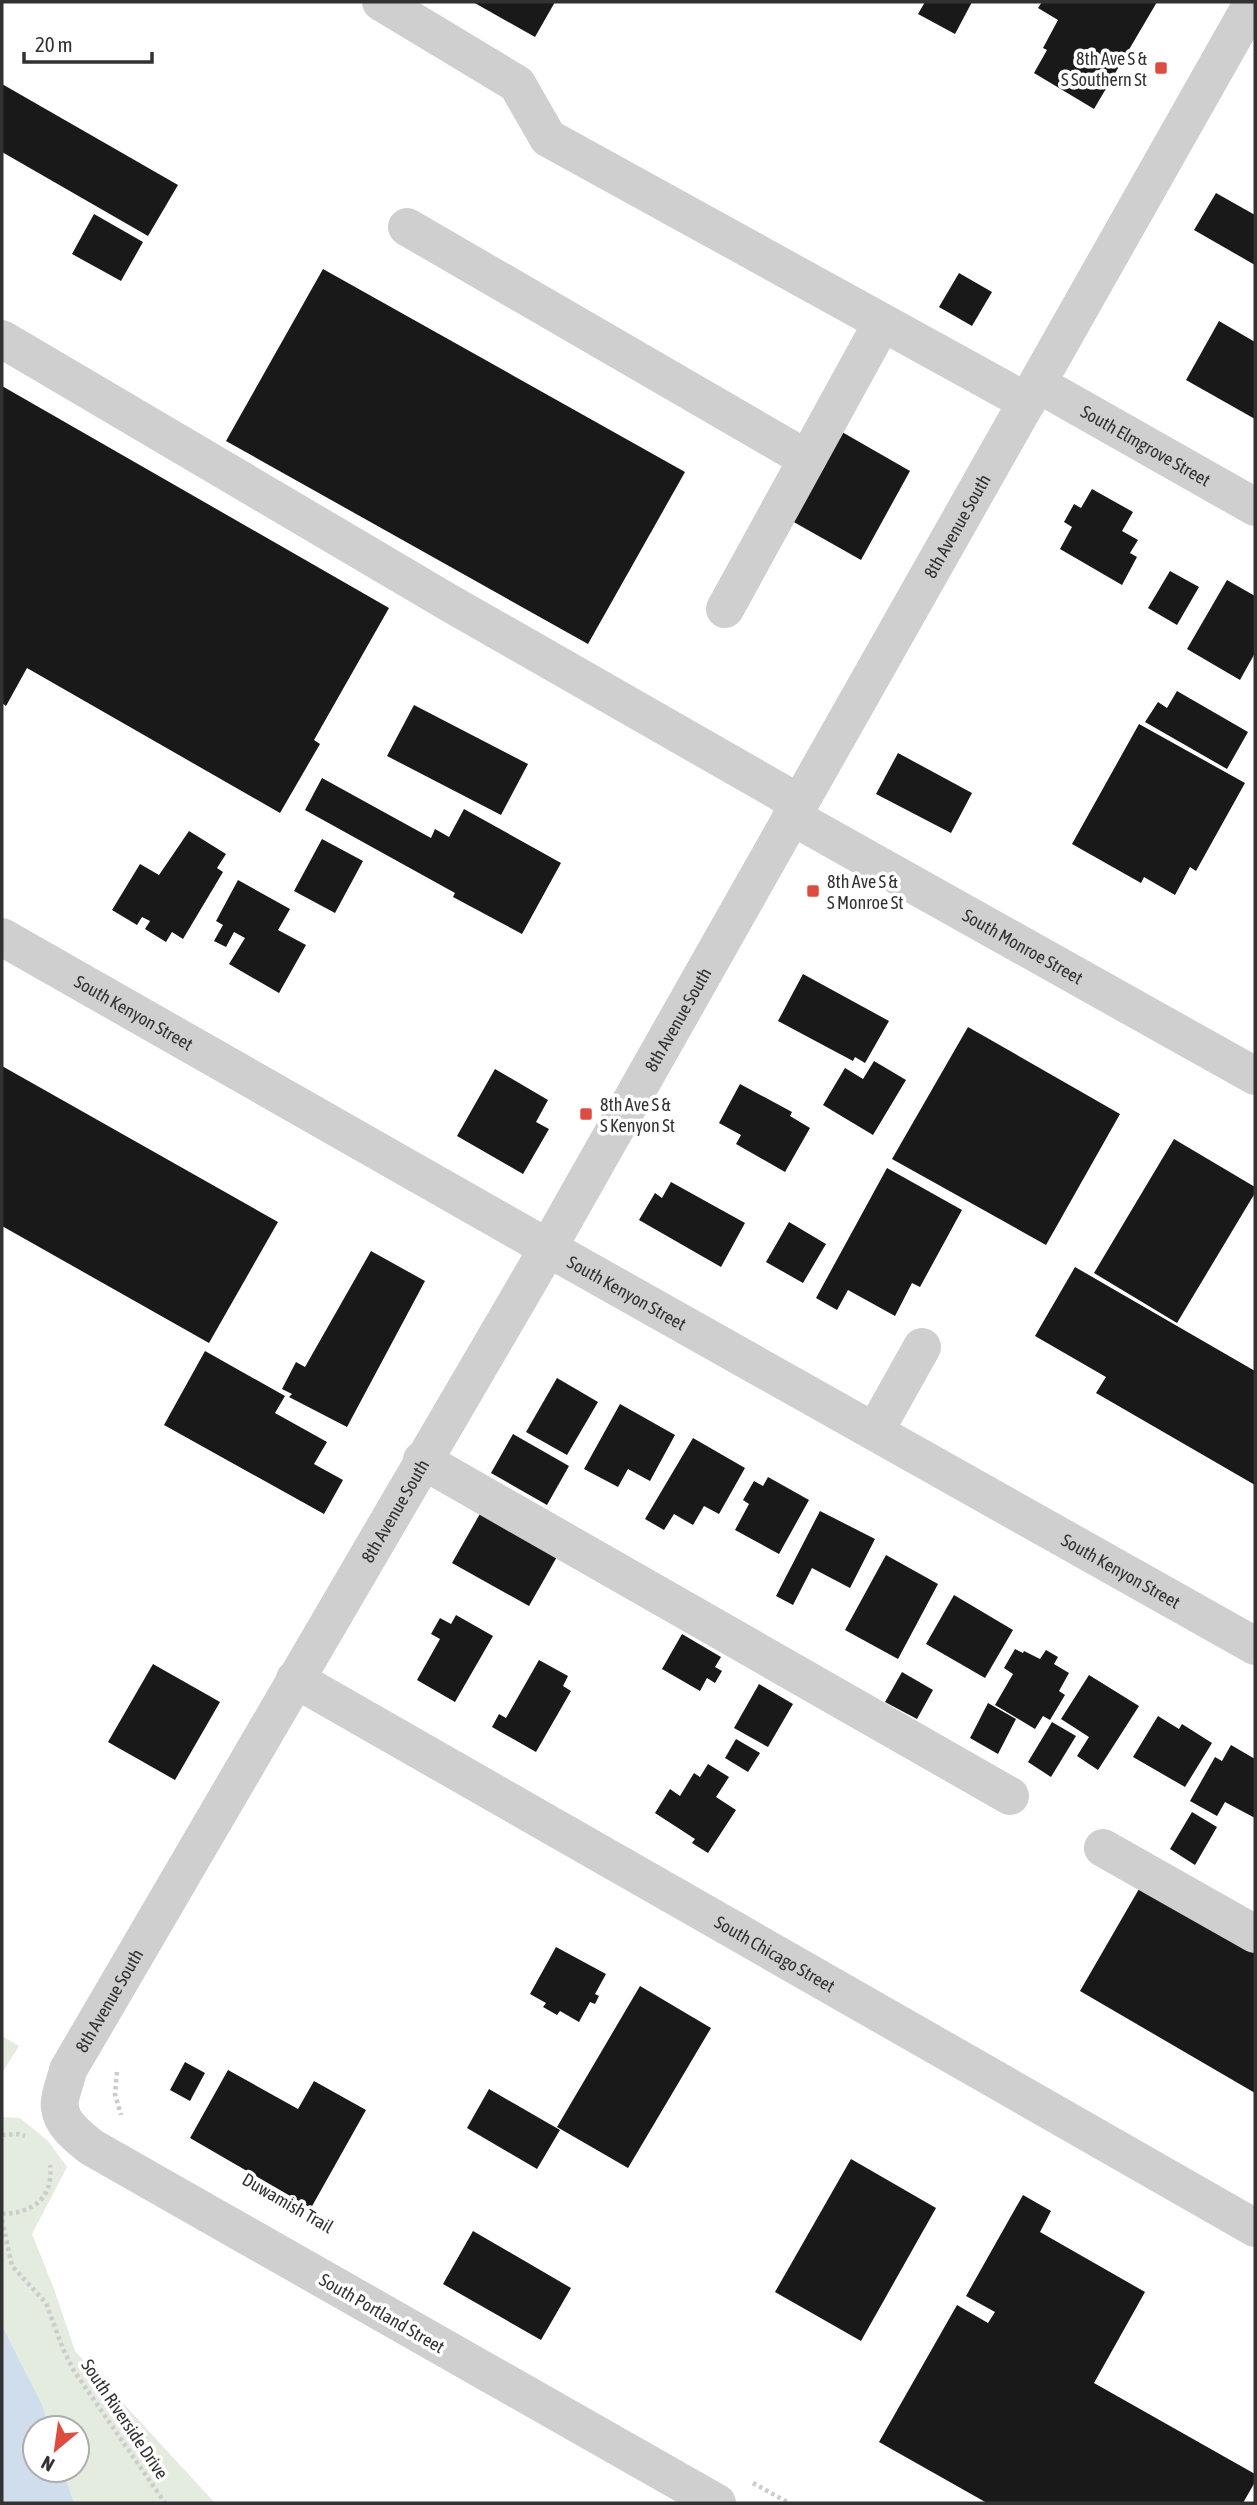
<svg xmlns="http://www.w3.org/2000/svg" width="1257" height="2505" font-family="'Asap Condensed',sans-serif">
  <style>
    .green { fill: #e4ebdf }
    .water { fill: #d0ddec }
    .building { fill: #191919 }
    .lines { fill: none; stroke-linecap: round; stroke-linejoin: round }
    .path { stroke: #ccc; stroke-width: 4.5; stroke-dasharray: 3.5 3.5; stroke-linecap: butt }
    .minor { stroke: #cfcfcf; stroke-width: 38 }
    .poi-dot { fill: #dd4c41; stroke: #fff; stroke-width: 2.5 }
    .labels { text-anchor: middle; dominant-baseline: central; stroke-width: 7; stroke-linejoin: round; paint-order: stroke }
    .poi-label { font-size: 18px; fill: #323232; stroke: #fff; text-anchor: start }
    .street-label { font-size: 18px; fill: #323232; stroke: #fff }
  </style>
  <rect width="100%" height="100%" fill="#fff"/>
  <g class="green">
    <polygon points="2,2036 19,2046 2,2073"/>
    <polygon points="2,2117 20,2118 48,2141 67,2167 32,2234 54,2289 75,2351 215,2503 74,2503 63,2470 77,2470 77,2428 49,2428 27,2375 2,2325"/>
  </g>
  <polygon class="water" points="2,2325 42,2405 49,2428 35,2428 35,2470 63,2470 74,2503 2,2503"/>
  <g class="building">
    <polygon points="473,2 555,2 535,37"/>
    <polygon points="925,2 972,2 955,34 918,14"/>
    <polygon points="1042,2 1157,2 1094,109 1034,73 1047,50 1043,48 1058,20 1038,8"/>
    <polygon points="2,84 178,185 148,236 2,152"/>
    <polygon points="1216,193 1255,215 1255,265 1194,230"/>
    <polygon points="94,214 143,242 121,281 72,254"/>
    <polygon points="323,269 685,472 588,644 226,441"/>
    <polygon points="959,273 992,292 972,326 939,307"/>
    <polygon points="1219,321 1255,342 1255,419 1186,380"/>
    <polygon points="2,386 389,608 314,740 320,744 280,813 27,668 6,706 2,703"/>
    <polygon points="842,432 910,471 861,560 792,521"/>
    <polygon points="1092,489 1133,512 1122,531 1138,540 1130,553 1137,557 1122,585 1060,549 1072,527 1064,522 1074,504 1081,508"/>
    <polygon points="1170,571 1199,587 1177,625 1148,608"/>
    <polygon points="1227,580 1255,596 1255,653 1240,680 1187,649"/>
    <polygon points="1177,691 1248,732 1227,769 1145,722 1158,702 1167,708"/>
    <polygon points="414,705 528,764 501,815 387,756"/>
    <polygon points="1139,724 1245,783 1196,871 1190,867 1175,895 1144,877 1141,883 1072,844"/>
    <polygon points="898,753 972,793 951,833 876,794"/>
    <polygon points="322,778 431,838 435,829 449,837 464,809 561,863 522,934 453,897 455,893 305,810"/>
    <polygon points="189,831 226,854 217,868 223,872 183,939 172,932 166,942 145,929 150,921 142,917 137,925 112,910 140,864 159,875"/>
    <polygon points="322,839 363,861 335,913 294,891"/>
    <polygon points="238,880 290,909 278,930 306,945 279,993 229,964 245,938 234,932 226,947 214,941 223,925 216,921"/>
    <polygon points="803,974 889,1021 865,1063 855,1057 853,1061 778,1021"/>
    <polygon points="968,1027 1120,1114 1046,1245 892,1159"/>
    <polygon points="874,1061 906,1080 873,1135 823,1105 845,1068 863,1079"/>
    <polygon points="2,1066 278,1222 209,1343 2,1226"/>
    <polygon points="495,1069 548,1100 536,1122 549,1129 523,1174 457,1136"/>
    <polygon points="740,1084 792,1112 790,1116 810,1128 785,1172 736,1144 741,1135 719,1123"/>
    <polygon points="1174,1139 1255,1187 1255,1193 1177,1323 1094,1273"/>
    <polygon points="887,1168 962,1210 920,1287 912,1283 895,1316 848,1290 837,1310 816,1298"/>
    <polygon points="671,1182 745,1223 721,1267 639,1220 655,1193 662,1198"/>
    <polygon points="789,1222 826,1244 803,1283 766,1262"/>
    <polygon points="371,1251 425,1281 347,1427 289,1397 292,1394 282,1389 296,1362 305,1367"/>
    <polygon points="1075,1267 1255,1371 1255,1485 1096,1393 1106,1377 1035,1336"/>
    <polygon points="205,1351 285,1396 275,1413 327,1442 314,1464 343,1480 324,1514 164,1425"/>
    <polygon points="557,1378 598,1402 567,1455 526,1432"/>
    <polygon points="620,1404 675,1435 650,1481 628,1469 618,1487 584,1469"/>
    <polygon points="513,1434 569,1466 547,1505 491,1473"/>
    <polygon points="693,1438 745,1468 719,1514 704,1506 693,1525 674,1514 664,1530 645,1519"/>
    <polygon points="768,1477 809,1500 779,1554 735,1530 749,1504 743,1500 754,1481 763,1486"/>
    <polygon points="820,1511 875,1539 850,1588 812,1568 793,1605 776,1596"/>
    <polygon points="481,1512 558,1555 529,1606 452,1563"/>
    <polygon points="886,1555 938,1584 898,1659 845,1630"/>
    <polygon points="954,1595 1013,1630 985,1678 926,1644"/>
    <polygon points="456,1615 493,1636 455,1702 417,1680 440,1639 431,1634 440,1618 451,1624"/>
    <polygon points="682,1634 721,1657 715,1667 722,1671 715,1683 707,1678 700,1691 662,1669"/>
    <polygon points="1015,1649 1023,1653 1024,1651 1040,1659 1046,1650 1058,1657 1054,1664 1069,1673 1059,1691 1065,1695 1050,1720 1043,1716 1035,1729 995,1705 1013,1674 1004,1668"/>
    <polygon points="539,1660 568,1676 563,1686 571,1691 536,1752 492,1727 499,1714 506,1718"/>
    <polygon points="153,1664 220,1702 175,1780 108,1742"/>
    <polygon points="902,1672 933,1690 917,1719 885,1702"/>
    <polygon points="1089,1675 1139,1706 1098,1770 1077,1756 1089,1737 1061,1719"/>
    <polygon points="759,1684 793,1704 768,1747 734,1728"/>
    <polygon points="988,1703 1016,1719 998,1754 970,1738"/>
    <polygon points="1158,1716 1179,1729 1182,1724 1212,1743 1185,1787 1133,1757"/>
    <polygon points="1052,1722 1076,1736 1051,1777 1028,1762"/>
    <polygon points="736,1739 760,1753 748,1772 725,1758"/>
    <polygon points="1231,1745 1255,1759 1255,1818 1225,1802 1217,1816 1190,1801 1215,1757 1222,1761"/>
    <polygon points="708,1764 729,1777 716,1797 736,1810 708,1853 692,1843 695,1839 655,1813 670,1789 680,1796 694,1773 700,1777"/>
    <polygon points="1192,1812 1217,1827 1195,1865 1170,1849"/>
    <polygon points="1143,1882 1255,1947 1255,2093 1080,1991"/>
    <polygon points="556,1947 606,1974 595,1994 599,1996 595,2004 590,2002 579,2022 560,2011 557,2015 543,2007 546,2003 530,1994"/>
    <polygon points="640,1986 711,2028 628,2168 557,2127"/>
    <polygon points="185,2062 205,2073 190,2101 170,2090"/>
    <polygon points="228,2070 298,2109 314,2081 366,2110 311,2208 190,2138"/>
    <polygon points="489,2089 560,2130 537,2169 467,2128"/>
    <polygon points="851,2159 936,2208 861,2341 775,2292"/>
    <polygon points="1023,2195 1051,2211 1040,2232 1145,2292 1094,2383 1255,2474 1255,2482 1243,2503 987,2503 879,2442 957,2305 988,2323 995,2312 966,2296"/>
    <polygon points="473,2231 571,2288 541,2340 443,2284"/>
  </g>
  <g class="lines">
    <g class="path">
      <polyline points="117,2072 115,2094 121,2115"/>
      <polyline points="2,2135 19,2134 25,2136"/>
      <path d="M2,2214C32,2213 54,2199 50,2165"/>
      <polyline points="2,2220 12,2266 46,2303 63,2349 74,2371 165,2503"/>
      <polyline points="753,2483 789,2503"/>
    </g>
    <g class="minor">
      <polyline points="381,2 517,84 548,138 1027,402"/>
      <polyline points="407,227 807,459"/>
      <polyline points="2,339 446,601 799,803"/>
      <path id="s1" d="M1038,384L1255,507"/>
      <polyline points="725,609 882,323"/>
      <path id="s2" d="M791,816L1255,1076"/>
      <path id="s3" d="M2,937L548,1248L1255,1646"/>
      <polyline points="875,1431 922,1347"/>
      <polyline points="422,1460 1010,1796"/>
      <path id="s4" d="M295,1679L1255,2228"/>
      <polyline points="1103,1848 1255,1934"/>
      <path id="s5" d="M717,2503L91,2147C79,2137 62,2125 60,2108C58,2098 66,2081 68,2070L548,1248L1253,2"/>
    </g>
  </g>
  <g class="poi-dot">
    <rect x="1154" y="61" width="14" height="14" rx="3.5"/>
    <rect x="806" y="884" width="14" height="14" rx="3.5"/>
    <rect x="579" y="1107" width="14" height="14" rx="3.5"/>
  </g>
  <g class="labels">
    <g class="poi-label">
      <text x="1147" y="58" text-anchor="end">8th Ave S &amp;<tspan x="1147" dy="21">S Southern St</tspan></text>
      <text x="827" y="881">8th Ave S &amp;<tspan x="827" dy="21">S Monroe St</tspan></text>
      <text x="600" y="1104">8th Ave S &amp;<tspan x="600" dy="21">S Kenyon St</tspan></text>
    </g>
    <g class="street-label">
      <text stroke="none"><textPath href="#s1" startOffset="124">South Elmgrove Street</textPath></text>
      <text stroke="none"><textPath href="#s5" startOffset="2592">8th Avenue South</textPath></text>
      <text stroke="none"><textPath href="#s2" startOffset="266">South Monroe Street</textPath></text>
      <text stroke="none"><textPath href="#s3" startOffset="152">South Kenyon Street</textPath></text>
      <text stroke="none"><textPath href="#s5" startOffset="2025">8th Avenue South</textPath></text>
      <text stroke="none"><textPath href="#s3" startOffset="719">South Kenyon Street</textPath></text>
      <text stroke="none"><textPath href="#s5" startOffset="1458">8th Avenue South</textPath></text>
      <text stroke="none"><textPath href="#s3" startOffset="1286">South Kenyon Street</textPath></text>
      <text stroke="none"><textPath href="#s4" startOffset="553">South Chicago Street</textPath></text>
      <text stroke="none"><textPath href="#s5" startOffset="891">8th Avenue South</textPath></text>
      <text transform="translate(288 2203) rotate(30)">Duwamish Trail</text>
      <text transform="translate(382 2313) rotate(30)">South Portland Street</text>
      <text transform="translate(125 2419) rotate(56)">South Riverside Drive</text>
    </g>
  </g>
  <rect width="1257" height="2505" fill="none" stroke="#323232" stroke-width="7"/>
  <g transform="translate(56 2449) rotate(209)"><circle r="33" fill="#ffffff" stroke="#adadad" stroke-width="2"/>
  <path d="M0-5L12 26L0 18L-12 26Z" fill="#dd4c41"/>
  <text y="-10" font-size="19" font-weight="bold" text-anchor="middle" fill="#323232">N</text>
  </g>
  <path d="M24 52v10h128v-10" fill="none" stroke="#323232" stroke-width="3.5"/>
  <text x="35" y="52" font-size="21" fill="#323232" stroke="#ffffff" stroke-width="5" paint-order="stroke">20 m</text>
</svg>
